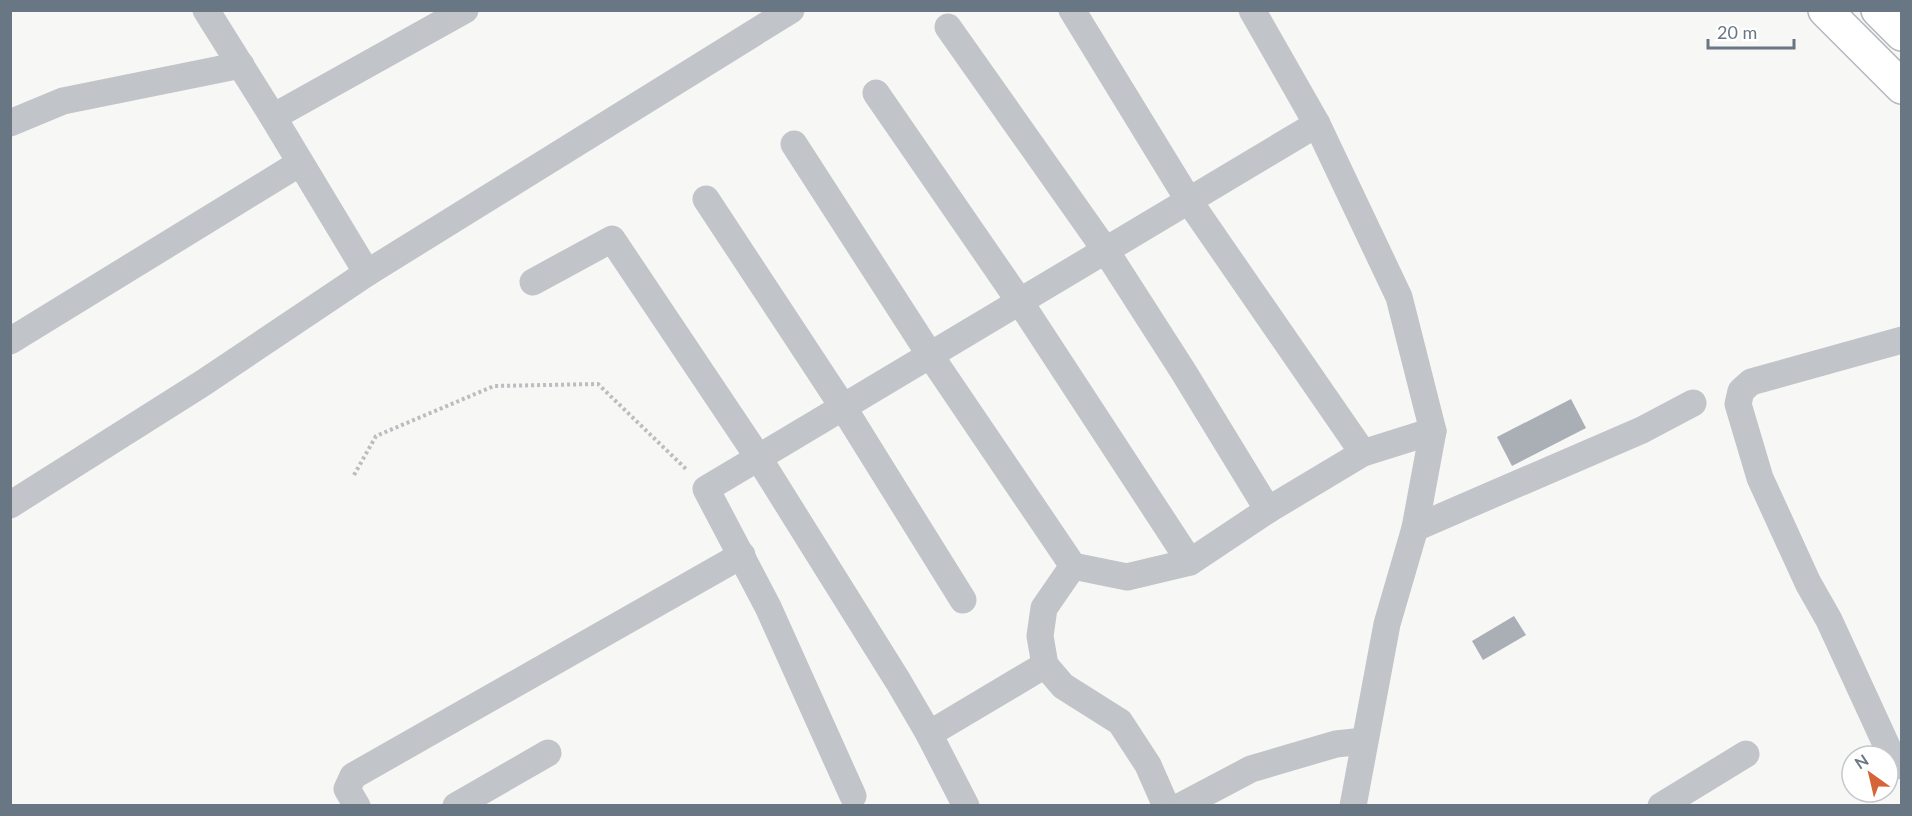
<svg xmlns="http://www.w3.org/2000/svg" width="1912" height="816" font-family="Lato,sans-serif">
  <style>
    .building { fill: #a9afb5 }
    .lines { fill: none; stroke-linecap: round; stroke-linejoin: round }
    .secondary-casing { stroke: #b4b8bc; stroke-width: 36 }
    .highway-casing { stroke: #b4b7ba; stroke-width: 36 }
    .path { stroke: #bbbdc0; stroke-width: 4; stroke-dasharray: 3 3; stroke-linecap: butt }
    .street { stroke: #c1c4c8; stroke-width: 27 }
    .secondary { stroke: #fff; stroke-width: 33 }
    .highway { stroke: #fff; stroke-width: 33 }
  </style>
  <rect width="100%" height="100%" fill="#f7f7f5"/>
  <g class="building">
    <polygon points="1571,399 1586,428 1512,466 1497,437"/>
    <polygon points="1514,616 1526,635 1483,660 1472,641"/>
  </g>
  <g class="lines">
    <g class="secondary-casing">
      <polyline id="secondary" points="1825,10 1902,87"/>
    </g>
    <g class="highway-casing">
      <polyline id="highway" points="1878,10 1902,34"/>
    </g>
    <polyline class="path" points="354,475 376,436 494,386 598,384 687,470"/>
    <g class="street">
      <polyline points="206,10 273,117 367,273"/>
      <polyline points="1072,10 1189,201 1363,453"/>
      <polyline points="1252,10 1317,124 1399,297 1433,431 1415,528 1387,624 1353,806"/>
      <polyline points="948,27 1106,251 1183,371 1268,510"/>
      <polyline points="876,93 1020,302 1190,562"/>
      <polyline points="273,117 465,10"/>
      <polyline points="10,123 63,101 241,65"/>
      <polyline points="794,144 930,355 1073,566 1127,577 1190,562 1268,510 1363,453 1433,431"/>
      <polyline points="706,199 843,407 963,600"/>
      <polyline points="533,282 612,239 758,457 898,681 929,734 966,806"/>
      <polyline points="10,341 300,163"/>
      <polyline points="10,505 203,383 367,273 791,10"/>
      <polyline points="1415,528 1642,430 1693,403"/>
      <polyline points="1073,566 1044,608 1040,636 1045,665 1063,686 1120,722 1148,765 1166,806"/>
      <polyline points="929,734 1045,665"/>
      <polyline points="1896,766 1829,620 1808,583 1760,478 1738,404 1741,391 1751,382 1902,340"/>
      <polyline points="853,796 768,607 706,489 1317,124"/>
      <polyline points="357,806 347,789 353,776 742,555"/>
      <polyline points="456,806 548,753"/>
      <polyline points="1181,806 1251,769 1336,744 1364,741"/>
      <polyline points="1661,806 1746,754"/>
    </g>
    <use href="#secondary" class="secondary"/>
    <use href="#highway" class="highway"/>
  </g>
  <rect width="1912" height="816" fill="none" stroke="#697683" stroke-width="24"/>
  <g transform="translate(1870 774) rotate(326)"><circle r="28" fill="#ffffff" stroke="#c3c8cd" stroke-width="1.5"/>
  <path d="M0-4.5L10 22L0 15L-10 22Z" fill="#d56438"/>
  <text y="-9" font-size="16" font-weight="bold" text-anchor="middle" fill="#697683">N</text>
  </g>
  <path d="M1708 39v9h86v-9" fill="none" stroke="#697683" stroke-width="3"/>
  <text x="1717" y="39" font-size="18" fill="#697683" stroke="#ffffff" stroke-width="4.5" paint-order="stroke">20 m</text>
</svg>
